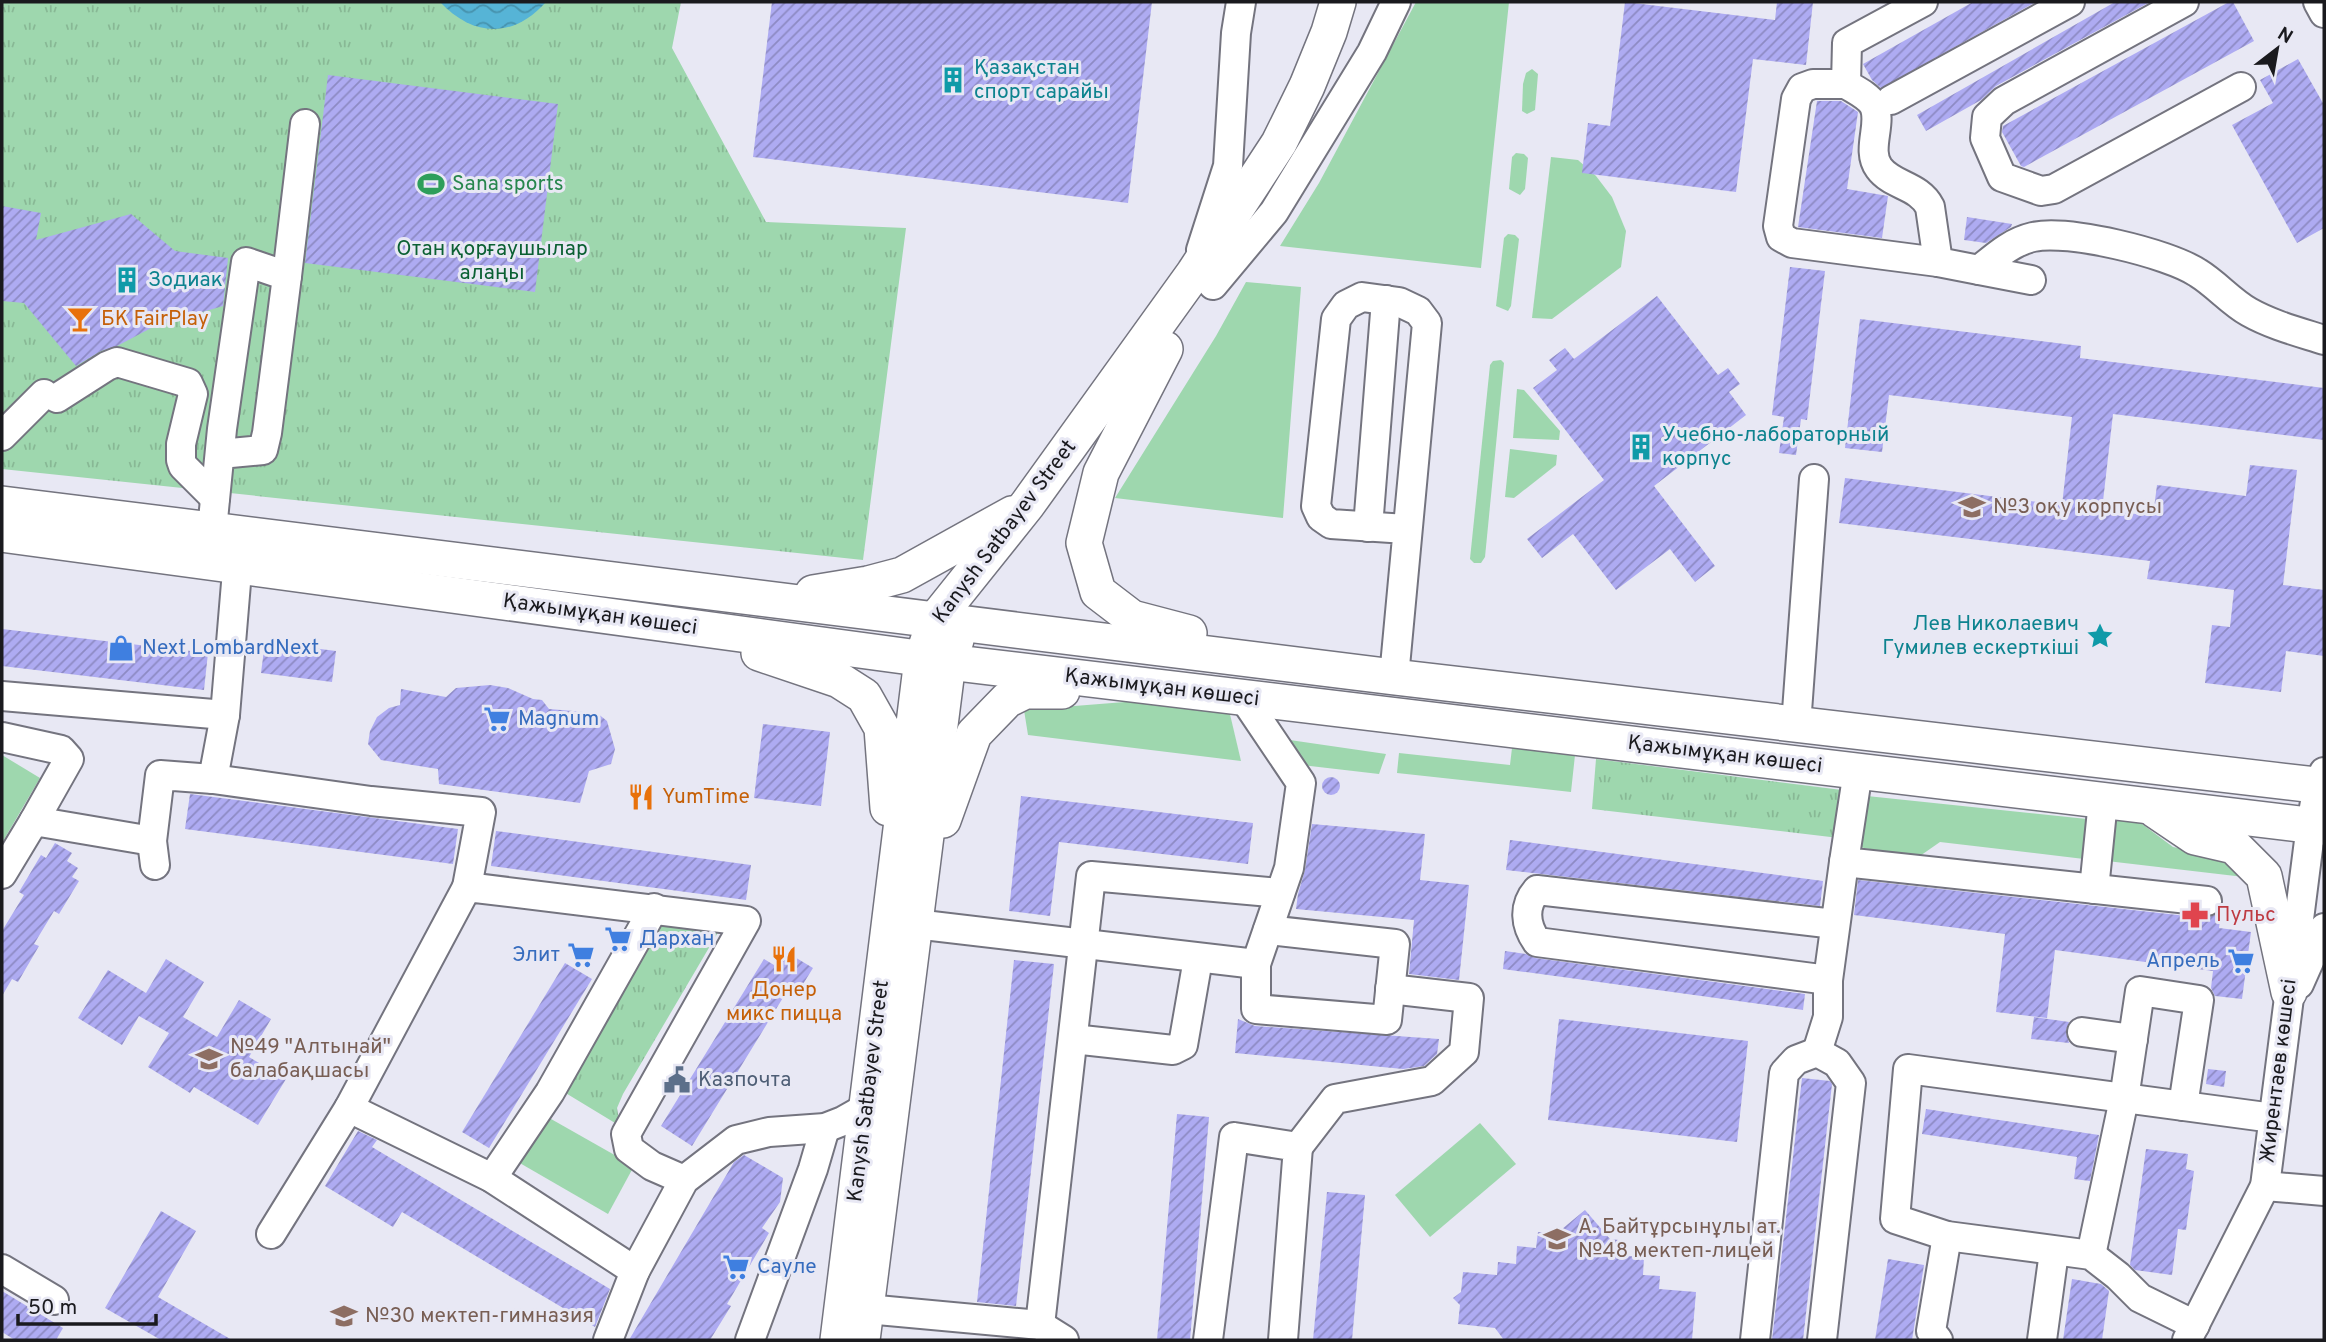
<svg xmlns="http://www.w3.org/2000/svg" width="2326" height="1342" font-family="Overpass,sans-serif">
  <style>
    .grass { fill: #9ed7ae }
    .park { fill: url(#park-tufts) }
    .water { fill: url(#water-waves) }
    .building { fill: url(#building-hatch) }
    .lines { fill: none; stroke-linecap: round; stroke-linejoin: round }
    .minor-casing { stroke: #74747f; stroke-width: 32 }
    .major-casing { stroke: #74747f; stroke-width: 38 }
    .minor { stroke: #fff; stroke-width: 28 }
    .major { stroke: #fff; stroke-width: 35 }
    .labels { text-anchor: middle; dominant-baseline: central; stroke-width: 6; stroke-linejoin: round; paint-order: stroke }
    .culture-label { font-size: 21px; fill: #0d838f; stroke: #e8e8f4; text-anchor: start }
    .leisure-label { font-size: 21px; fill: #27864d; stroke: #e8e8f4; text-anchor: start }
    .park-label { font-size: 21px; fill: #0b6033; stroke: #e8e8f4 }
    .food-label { font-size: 21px; fill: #c56008; stroke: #e8e8f4; text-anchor: start }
    .education-label { font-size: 21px; fill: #785e54; stroke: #e8e8f4; text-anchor: start }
    .street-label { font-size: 21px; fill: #1a1a1e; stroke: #e8e8f4 }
    .shop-label { font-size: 21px; fill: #366cbe; stroke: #e8e8f4; text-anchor: start }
    .health-label { font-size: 21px; fill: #be3a42; stroke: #e8e8f4; text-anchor: start }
    .service-label { font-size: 21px; fill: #4e5e75; stroke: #e8e8f4; text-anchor: start }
  </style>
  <defs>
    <pattern id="park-tufts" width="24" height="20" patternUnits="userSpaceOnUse" patternTransform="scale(1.75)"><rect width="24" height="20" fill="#9ed7ae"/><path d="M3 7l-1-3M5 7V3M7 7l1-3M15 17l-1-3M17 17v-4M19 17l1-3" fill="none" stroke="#88b895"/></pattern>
    <pattern id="water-waves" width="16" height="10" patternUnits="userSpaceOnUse" patternTransform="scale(1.75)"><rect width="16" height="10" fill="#56b4d6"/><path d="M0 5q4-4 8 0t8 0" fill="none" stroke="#4692ad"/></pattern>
    <pattern id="building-hatch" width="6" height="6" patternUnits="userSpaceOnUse" patternTransform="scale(1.75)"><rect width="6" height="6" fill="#aeabf2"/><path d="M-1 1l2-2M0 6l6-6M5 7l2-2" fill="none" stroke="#8d8ac3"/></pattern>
  </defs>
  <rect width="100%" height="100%" fill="#e8e8f4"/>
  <g class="grass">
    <polygon points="1416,2 1509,2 1481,268 1280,246 1319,183"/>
    <polygon points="1532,69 1538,74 1535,110 1527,114 1522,111 1523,84 1526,73"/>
    <polygon points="1516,153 1524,154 1528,158 1525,189 1520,195 1509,189 1512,157"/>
    <polygon points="1551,157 1578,160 1596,176 1612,197 1626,231 1621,267 1552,319 1532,318"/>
    <polygon points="1508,234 1515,235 1519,239 1511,306 1508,311 1496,306 1504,238"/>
    <polygon points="1246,282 1301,287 1283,518 1115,498 1216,336"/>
    <polygon points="1501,360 1504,363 1485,557 1481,563 1474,563 1470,559 1490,365 1493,361"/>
    <polygon points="1517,389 1524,390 1560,431 1559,440 1513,438"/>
    <polygon points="1510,449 1557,455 1556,465 1514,498 1505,497"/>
    <polygon points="1150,700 1229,710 1241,761 1028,735 1024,710"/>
    <polygon points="1276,738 1386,754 1379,774 1293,764"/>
    <polygon points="1512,748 1575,755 1571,792 1397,773 1399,753 1510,765"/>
    <polygon points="2,755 40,778 2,843"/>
    <polygon points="1867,796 2087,819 2084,859 1940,842 1917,858 1859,847"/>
    <polygon points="2114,818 2138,821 2173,847 2219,856 2244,877 2107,861"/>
    <polygon points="544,1115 634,1166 608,1214 518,1162"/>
    <polygon points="1480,1123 1516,1164 1430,1237 1395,1195"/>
  </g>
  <g class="park">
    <polygon points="2,2 681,2 672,48 766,222 906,228 863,560 2,469"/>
    <polygon points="1596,759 1842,790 1839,838 1592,809"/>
    <polygon points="654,921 720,929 623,1094 617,1108 620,1126 559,1089"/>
  </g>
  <path class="water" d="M440,2H546C513,39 473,37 440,2Z"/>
  <g class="building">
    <polygon points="772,2 1152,2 1128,203 753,157"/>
    <polygon points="1625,2 1775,20 1777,2 1813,2 1806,65 1753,59 1736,192 1582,173 1588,123 1610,126"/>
    <polygon points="1973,2 2036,2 1881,88 1872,80 1863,64"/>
    <polygon points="2115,2 2150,2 1996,86 1981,100 1926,131 1917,115"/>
    <polygon points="2229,2 2233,2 2254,41 2024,167 2021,166 2002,132 2003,126"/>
    <polygon points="2298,59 2324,105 2324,228 2297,243 2232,125 2273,103 2260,80"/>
    <polygon points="328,75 558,104 535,292 305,263"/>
    <polygon points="1817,101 1841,101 1858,112 1847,189 1888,196 1882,238 1798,227"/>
    <polygon points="2,206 41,213 36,240 131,214 175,251 228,258 223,306 155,326 117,346 101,351 76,366 24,303 2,301"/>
    <polygon points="1967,217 2012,224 2011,227 1986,243 1964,240"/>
    <polygon points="1790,267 1825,271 1807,420 1801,419 1796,455 1779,453 1784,417 1772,415"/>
    <polygon points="1657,296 1718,375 1728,368 1740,384 1729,392 1746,415 1654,486 1715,566 1695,582 1670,549 1616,590 1573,534 1542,558 1527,539 1604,480 1533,388 1557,370 1549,360 1565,348 1574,359"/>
    <polygon points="1860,319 2081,346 2080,358 2324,388 2324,440 2113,414 2102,510 2153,516 2157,485 2246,496 2250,465 2297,470 2283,585 2324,590 2324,656 2286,651 2281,692 2205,683 2212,625 2230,627 2234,590 2147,579 2150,561 1839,523 1845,478 2062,505 2072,417 1889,395 1882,452 1845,448"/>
    <polygon points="2,629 208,653 204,690 2,666"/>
    <polygon points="265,642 336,651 332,682 261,673"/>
    <polygon points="490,685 508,688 533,699 542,700 549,709 597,713 607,721 615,749 611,764 589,771 580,803 439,784 438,769 381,760 368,744 370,731 377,717 389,708 400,705 401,689 446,697 456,688"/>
    <polygon points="763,724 830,732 821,806 754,798"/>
    <circle cx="1331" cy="786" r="9"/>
    <polygon points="190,794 458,829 453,864 185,829"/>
    <polygon points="1021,796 1253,823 1248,864 1059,842 1050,916 1009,911"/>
    <polygon points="1312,824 1425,834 1420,880 1469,885 1459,980 1409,974 1414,920 1296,909 1298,894 1305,870"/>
    <polygon points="496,831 751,865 746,900 491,866"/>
    <polygon points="1510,840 1823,881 1820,906 1506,870"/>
    <polygon points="55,843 72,853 67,861 78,868 72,877 79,881 59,914 54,911 34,944 39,946 18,982 12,979 2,996 2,931 24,895 19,892 41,855 46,858"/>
    <polygon points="1858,880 2205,918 2221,913 2219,928 2251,932 2242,999 2215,996 2211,988 2213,971 2055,950 2047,1018 1996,1012 2005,934 1854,915"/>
    <polygon points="1505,951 1526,954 1535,958 1805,994 1803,1010 1503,969"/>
    <polygon points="788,953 813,968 800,989 792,983 692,1146 661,1126 764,959 779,968"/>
    <polygon points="166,959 204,982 183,1017 217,1037 239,1000 271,1019 249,1057 286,1079 258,1125 194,1087 190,1093 148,1067 169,1033 139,1016 122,1045 78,1018 108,970 146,993"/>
    <polygon points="1014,960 1054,964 1016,1306 977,1302"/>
    <polygon points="565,963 592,979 489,1148 462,1132"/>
    <polygon points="2034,1017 2069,1022 2066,1030 2069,1043 2031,1039"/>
    <polygon points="1238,1019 1255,1026 1439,1039 1437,1054 1424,1066 1403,1069 1235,1053"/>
    <polygon points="1559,1019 1748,1041 1737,1142 1548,1120"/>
    <polygon points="2208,1069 2226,1071 2224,1087 2206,1084"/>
    <polygon points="1802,1078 1830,1081 1832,1084 1803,1340 1772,1340"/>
    <polygon points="1926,1109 2099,1135 2090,1181 2074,1179 2077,1157 1922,1134"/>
    <polygon points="1177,1114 1209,1117 1190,1340 1157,1340"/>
    <polygon points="358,1131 377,1140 372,1147 610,1289 595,1327 402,1212 393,1227 325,1186"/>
    <polygon points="2146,1149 2188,1154 2186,1169 2194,1171 2186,1230 2178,1229 2172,1275 2135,1270 2130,1265"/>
    <polygon points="744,1155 783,1178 780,1202 762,1228 769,1233 727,1304 731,1306 710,1340 629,1340 734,1162"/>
    <polygon points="1327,1192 1365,1195 1352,1340 1313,1340"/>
    <polygon points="1585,1210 1610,1239 1627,1241 1626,1256 1644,1257 1643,1275 1660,1276 1659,1289 1696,1292 1692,1340 1504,1340 1495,1328 1458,1324 1460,1305 1453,1298 1461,1292 1463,1272 1497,1275 1498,1262 1516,1264 1517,1246 1536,1248 1538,1232 1556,1234"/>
    <polygon points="161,1211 196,1231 158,1297 232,1340 161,1340 105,1308"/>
    <polygon points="1888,1259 1924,1265 1912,1340 1875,1340"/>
    <polygon points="2072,1279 2101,1284 2109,1291 2102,1340 2063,1340"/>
    <polygon points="2,1291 63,1328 56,1340 15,1340 2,1332"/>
  </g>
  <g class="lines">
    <g class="minor-casing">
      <g id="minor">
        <path d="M1923,2L1847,43L1846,84C1855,90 1867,95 1873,104C1884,122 1865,149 1879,168C1892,186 1919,185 1930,207L1938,262L1979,270C1995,257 2011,242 2033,237C2067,229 2168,253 2198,273C2216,284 2231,302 2249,312C2272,325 2299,332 2324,340"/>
        <polyline points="2184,2 2004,101 1987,117 1985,138 2002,177 2041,191 2054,189 2241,87"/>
        <polyline points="2318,2 2324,13"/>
        <polyline points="1846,84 1813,84 1802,88 1796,99 1778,226 1781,237 1792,243 1938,262"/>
        <polyline points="1891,100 2070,2"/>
        <polyline points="1201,250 1228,166 1236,33 1241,2"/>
        <polyline points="1979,270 2031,280"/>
        <polyline points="287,276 305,124"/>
        <polyline points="1213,285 1274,212 1372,52 1396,2"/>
        <polyline points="57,398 107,366 117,362 188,383 193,394 181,444 181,460 183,466 215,498"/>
        <polyline points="2,436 44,394"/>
        <polyline points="1368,527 1386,300"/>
        <polyline points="210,550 222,429 246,262 287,276 267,433 263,450 220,454"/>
        <polyline points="1394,677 1427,323 1418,311 1399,302 1362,297 1346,305 1336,319 1316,506 1321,517 1331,524 1406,529"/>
        <polyline points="2,696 225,715 213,779 371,801 481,812 467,887"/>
        <polyline points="225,715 239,547"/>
        <polyline points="1796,725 1814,479"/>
        <polyline points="2,737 61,750 69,759 34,821"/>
        <polyline points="1858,771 1844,862 2207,901"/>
        <polyline points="155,865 152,841 160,775 213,779"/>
        <polyline points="2,874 34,821 152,841"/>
        <polyline points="2094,889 2103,801"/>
        <polyline points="915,924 1256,964 1289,868 1301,783 1243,697"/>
        <path d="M1835,924L1537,890C1523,906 1525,925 1537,942L1828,980L1844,862"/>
        <polyline points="1256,964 1256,1009 1387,1020 1395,944 1268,930"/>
        <polyline points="2299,984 2324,928"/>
        <polyline points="2082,1032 2133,1039"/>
        <polyline points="1073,1039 1173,1050 1183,1045 1198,959"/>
        <polyline points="1817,1052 1828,1017 1828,980"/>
        <polyline points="1298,1147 1335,1099 1432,1081 1464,1052 1469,998 1390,989"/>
        <polyline points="492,1178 550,1092 654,908"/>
        <polyline points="684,1180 652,1166 629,1149 626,1134 746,921 467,887 349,1108 492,1178 635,1271 684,1180 736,1140 769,1132 825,1128 843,1121 882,1099"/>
        <polyline points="2265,1186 2324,1191"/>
        <polyline points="271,1234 349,1108"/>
        <polyline points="2091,1255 2124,1099 2140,991 2199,1000 2183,1106"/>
        <polyline points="2,1269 54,1300"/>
        <polyline points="845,1307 1040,1325 1064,1340"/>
        <polyline points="1040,1325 1091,876 1280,893"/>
        <polyline points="2195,1325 2140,1298 2118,1276 2091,1255 1947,1236 1895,1219 1908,1069 2273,1118"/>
        <polyline points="608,1340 635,1271"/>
        <polyline points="750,1340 813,1169 825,1128"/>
        <polyline points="1208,1340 1234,1137 1298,1147 1283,1340"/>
        <polyline points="1755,1340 1784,1073 1796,1060 1817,1052 1837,1063 1851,1083 1822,1340"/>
        <polyline points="1938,1340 1931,1331 1947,1236"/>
        <polyline points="2042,1340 2054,1252"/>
        <polyline points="2187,1340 2265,1186 2311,825 2318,785 2324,772"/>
      </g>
    </g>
    <g class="major-casing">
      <g id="major">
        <polyline points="1165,349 1101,473 1084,543 1098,592 1132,618 1189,633"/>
        <polyline points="2,504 1394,677 2324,786"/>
        <polyline points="2,534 948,662 2324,827"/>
        <polyline points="813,593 868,584 902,575 1012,514"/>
        <polyline points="759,653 839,680 864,696 882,728 888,808"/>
        <polyline points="2155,810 2195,837 2234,846 2264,876 2289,992"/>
        <polyline points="943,820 974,734 1007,700 1025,691 1062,691"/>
        <polyline points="838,1340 922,659 935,620 1027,505 1194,273 1279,143 1307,86 1329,32 1338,2"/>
        <polyline points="862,1340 948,662 956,640"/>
      </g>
    </g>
    <use href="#minor" class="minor"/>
    <use href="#major" class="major"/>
  </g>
  <defs>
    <g id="building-bare" transform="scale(2.1)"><path d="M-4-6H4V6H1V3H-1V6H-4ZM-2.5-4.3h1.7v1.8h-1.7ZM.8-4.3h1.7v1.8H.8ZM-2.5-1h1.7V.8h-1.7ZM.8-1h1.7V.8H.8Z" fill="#0f9aa8" stroke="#e8e8f4" stroke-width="2.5" paint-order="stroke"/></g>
    <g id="stadium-bare" transform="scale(2.1)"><path d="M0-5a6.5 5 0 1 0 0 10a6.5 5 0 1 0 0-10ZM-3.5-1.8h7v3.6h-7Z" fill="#2e9e5b" stroke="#e8e8f4" stroke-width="2.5" paint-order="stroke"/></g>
    <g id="bar-bare" transform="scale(2.1)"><path d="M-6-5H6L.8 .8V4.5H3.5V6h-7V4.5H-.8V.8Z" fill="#e8710a" stroke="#e8e8f4" stroke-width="2.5" paint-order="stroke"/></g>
    <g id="university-bare" transform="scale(2.1)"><path d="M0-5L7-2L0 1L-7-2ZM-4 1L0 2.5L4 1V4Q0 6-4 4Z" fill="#8d6e63" stroke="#e8e8f4" stroke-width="2.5" paint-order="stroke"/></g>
    <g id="sight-bare" transform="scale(2.1)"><path d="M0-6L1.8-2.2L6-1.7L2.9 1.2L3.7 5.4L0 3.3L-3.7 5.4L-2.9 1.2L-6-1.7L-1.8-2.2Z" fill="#0f9aa8" stroke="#e8e8f4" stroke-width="2.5" paint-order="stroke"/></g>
    <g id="shop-bare" transform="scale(2.1)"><path d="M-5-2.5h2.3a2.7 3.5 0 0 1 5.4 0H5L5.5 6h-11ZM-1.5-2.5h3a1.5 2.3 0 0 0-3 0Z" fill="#3f7fe0" stroke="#e8e8f4" stroke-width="2.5" paint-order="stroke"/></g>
    <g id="supermarket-bare" transform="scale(2.1)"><path d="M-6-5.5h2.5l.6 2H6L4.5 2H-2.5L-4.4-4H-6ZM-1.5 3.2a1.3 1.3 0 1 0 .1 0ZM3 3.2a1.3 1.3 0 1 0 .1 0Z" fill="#3f7fe0" stroke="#e8e8f4" stroke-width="2.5" paint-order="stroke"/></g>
    <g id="restaurant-bare" transform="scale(2.1)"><path d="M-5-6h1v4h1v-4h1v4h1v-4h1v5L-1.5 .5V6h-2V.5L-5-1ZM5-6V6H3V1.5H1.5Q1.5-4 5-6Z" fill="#e8710a" stroke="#e8e8f4" stroke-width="2.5" paint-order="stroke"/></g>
    <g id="pharmacy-bare" transform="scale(2.1)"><path d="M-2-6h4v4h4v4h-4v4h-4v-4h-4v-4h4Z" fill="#e0444e" stroke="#e8e8f4" stroke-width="2.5" paint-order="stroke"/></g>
    <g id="school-bare" transform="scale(2.1)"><path d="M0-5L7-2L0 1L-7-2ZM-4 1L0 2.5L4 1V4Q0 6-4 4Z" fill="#8d6e63" stroke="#e8e8f4" stroke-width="2.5" paint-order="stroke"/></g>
    <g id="civic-bare" transform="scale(2.1)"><path d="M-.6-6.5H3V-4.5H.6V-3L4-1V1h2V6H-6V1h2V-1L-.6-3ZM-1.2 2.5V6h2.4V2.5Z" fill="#5c6f8a" stroke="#e8e8f4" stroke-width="2.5" paint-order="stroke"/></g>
  </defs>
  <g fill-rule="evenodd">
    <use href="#building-bare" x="953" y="80"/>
    <use href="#stadium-bare" x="431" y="184"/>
    <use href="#building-bare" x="127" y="280"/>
    <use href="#bar-bare" x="80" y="319"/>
    <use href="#building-bare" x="1641" y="447"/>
    <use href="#university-bare" x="1972" y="507"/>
    <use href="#sight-bare" x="2100" y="636"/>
    <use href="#shop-bare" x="121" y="648"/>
    <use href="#supermarket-bare" x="497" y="719"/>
    <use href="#restaurant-bare" x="641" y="797"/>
    <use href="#pharmacy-bare" x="2195" y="915"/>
    <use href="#supermarket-bare" x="618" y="939"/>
    <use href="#supermarket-bare" x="581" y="955"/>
    <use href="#restaurant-bare" x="784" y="959"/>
    <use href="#supermarket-bare" x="2241" y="961"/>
    <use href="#school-bare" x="209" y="1059"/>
    <use href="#civic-bare" x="677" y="1080"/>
    <use href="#school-bare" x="1557" y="1239"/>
    <use href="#supermarket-bare" x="736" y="1267"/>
    <use href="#school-bare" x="344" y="1316"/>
  </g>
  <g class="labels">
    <g class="culture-label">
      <text x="974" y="68">Қазақстан<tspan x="974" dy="24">спорт сарайы</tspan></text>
      <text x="148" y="280">Зодиак</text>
      <text x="1662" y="435">Учебно-лабораторный<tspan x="1662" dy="24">корпус</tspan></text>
      <text x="2079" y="624" text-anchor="end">Лев Николаевич<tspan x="2079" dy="24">Гумилев ескерткіші</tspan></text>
    </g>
    <g class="leisure-label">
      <text x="452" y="184">Sana sports</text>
    </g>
    <g class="park-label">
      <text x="492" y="249">Отан қорғаушылар<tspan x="492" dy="24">алаңы</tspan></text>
    </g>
    <g class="food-label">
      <text x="101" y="319">БК FairPlay</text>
      <text x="662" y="797">YumTime</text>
      <text x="784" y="990" text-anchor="middle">Донер<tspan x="784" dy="24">микс пицца</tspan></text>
    </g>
    <g class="education-label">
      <text x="1993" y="507">№3 оқу корпусы</text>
      <text x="230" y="1047">№49 "Алтынай"<tspan x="230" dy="24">балабақшасы</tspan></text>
      <text x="1578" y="1227">А. Байтұрсынұлы ат.<tspan x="1578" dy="24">№48 мектеп-лицей</tspan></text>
      <text x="365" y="1316">№30 мектеп-гимназия</text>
    </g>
    <g class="street-label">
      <text transform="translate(1005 532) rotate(-53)">Kanysh Satbayev Street</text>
      <text transform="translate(600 615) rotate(8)">Қажымұқан көшесі</text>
      <text transform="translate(1162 688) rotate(7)">Қажымұқан көшесі</text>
      <text transform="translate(1725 755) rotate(7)">Қажымұқан көшесі</text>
      <text transform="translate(2279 1071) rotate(-83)">Жирентаев көшесі</text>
      <text transform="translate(869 1091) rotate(-83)">Kanysh Satbayev Street</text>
    </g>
    <g class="shop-label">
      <text x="142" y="648">Next LombardNext</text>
      <text x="518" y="719">Magnum</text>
      <text x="639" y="939">Дархан</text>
      <text x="560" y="955" text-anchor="end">Элит</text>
      <text x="2220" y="961" text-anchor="end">Апрель</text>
      <text x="757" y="1267">Сауле</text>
    </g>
    <g class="health-label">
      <text x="2216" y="915">Пульс</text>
    </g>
    <g class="service-label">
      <text x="698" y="1080">Казпочта</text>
    </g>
  </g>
  <rect width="2326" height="1342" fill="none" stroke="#1a1a1e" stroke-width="7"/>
  <g transform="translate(2277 49) rotate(31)" stroke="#e8e8f4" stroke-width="5" paint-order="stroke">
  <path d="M0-5L12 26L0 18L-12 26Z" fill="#1a1a1e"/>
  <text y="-10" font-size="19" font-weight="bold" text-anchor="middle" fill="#1a1a1e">N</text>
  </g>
  <path d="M18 1314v10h138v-10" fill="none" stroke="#1a1a1e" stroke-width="3.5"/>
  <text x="28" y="1314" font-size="21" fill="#1a1a1e" stroke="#e8e8f4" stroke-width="5" paint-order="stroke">50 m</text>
</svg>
